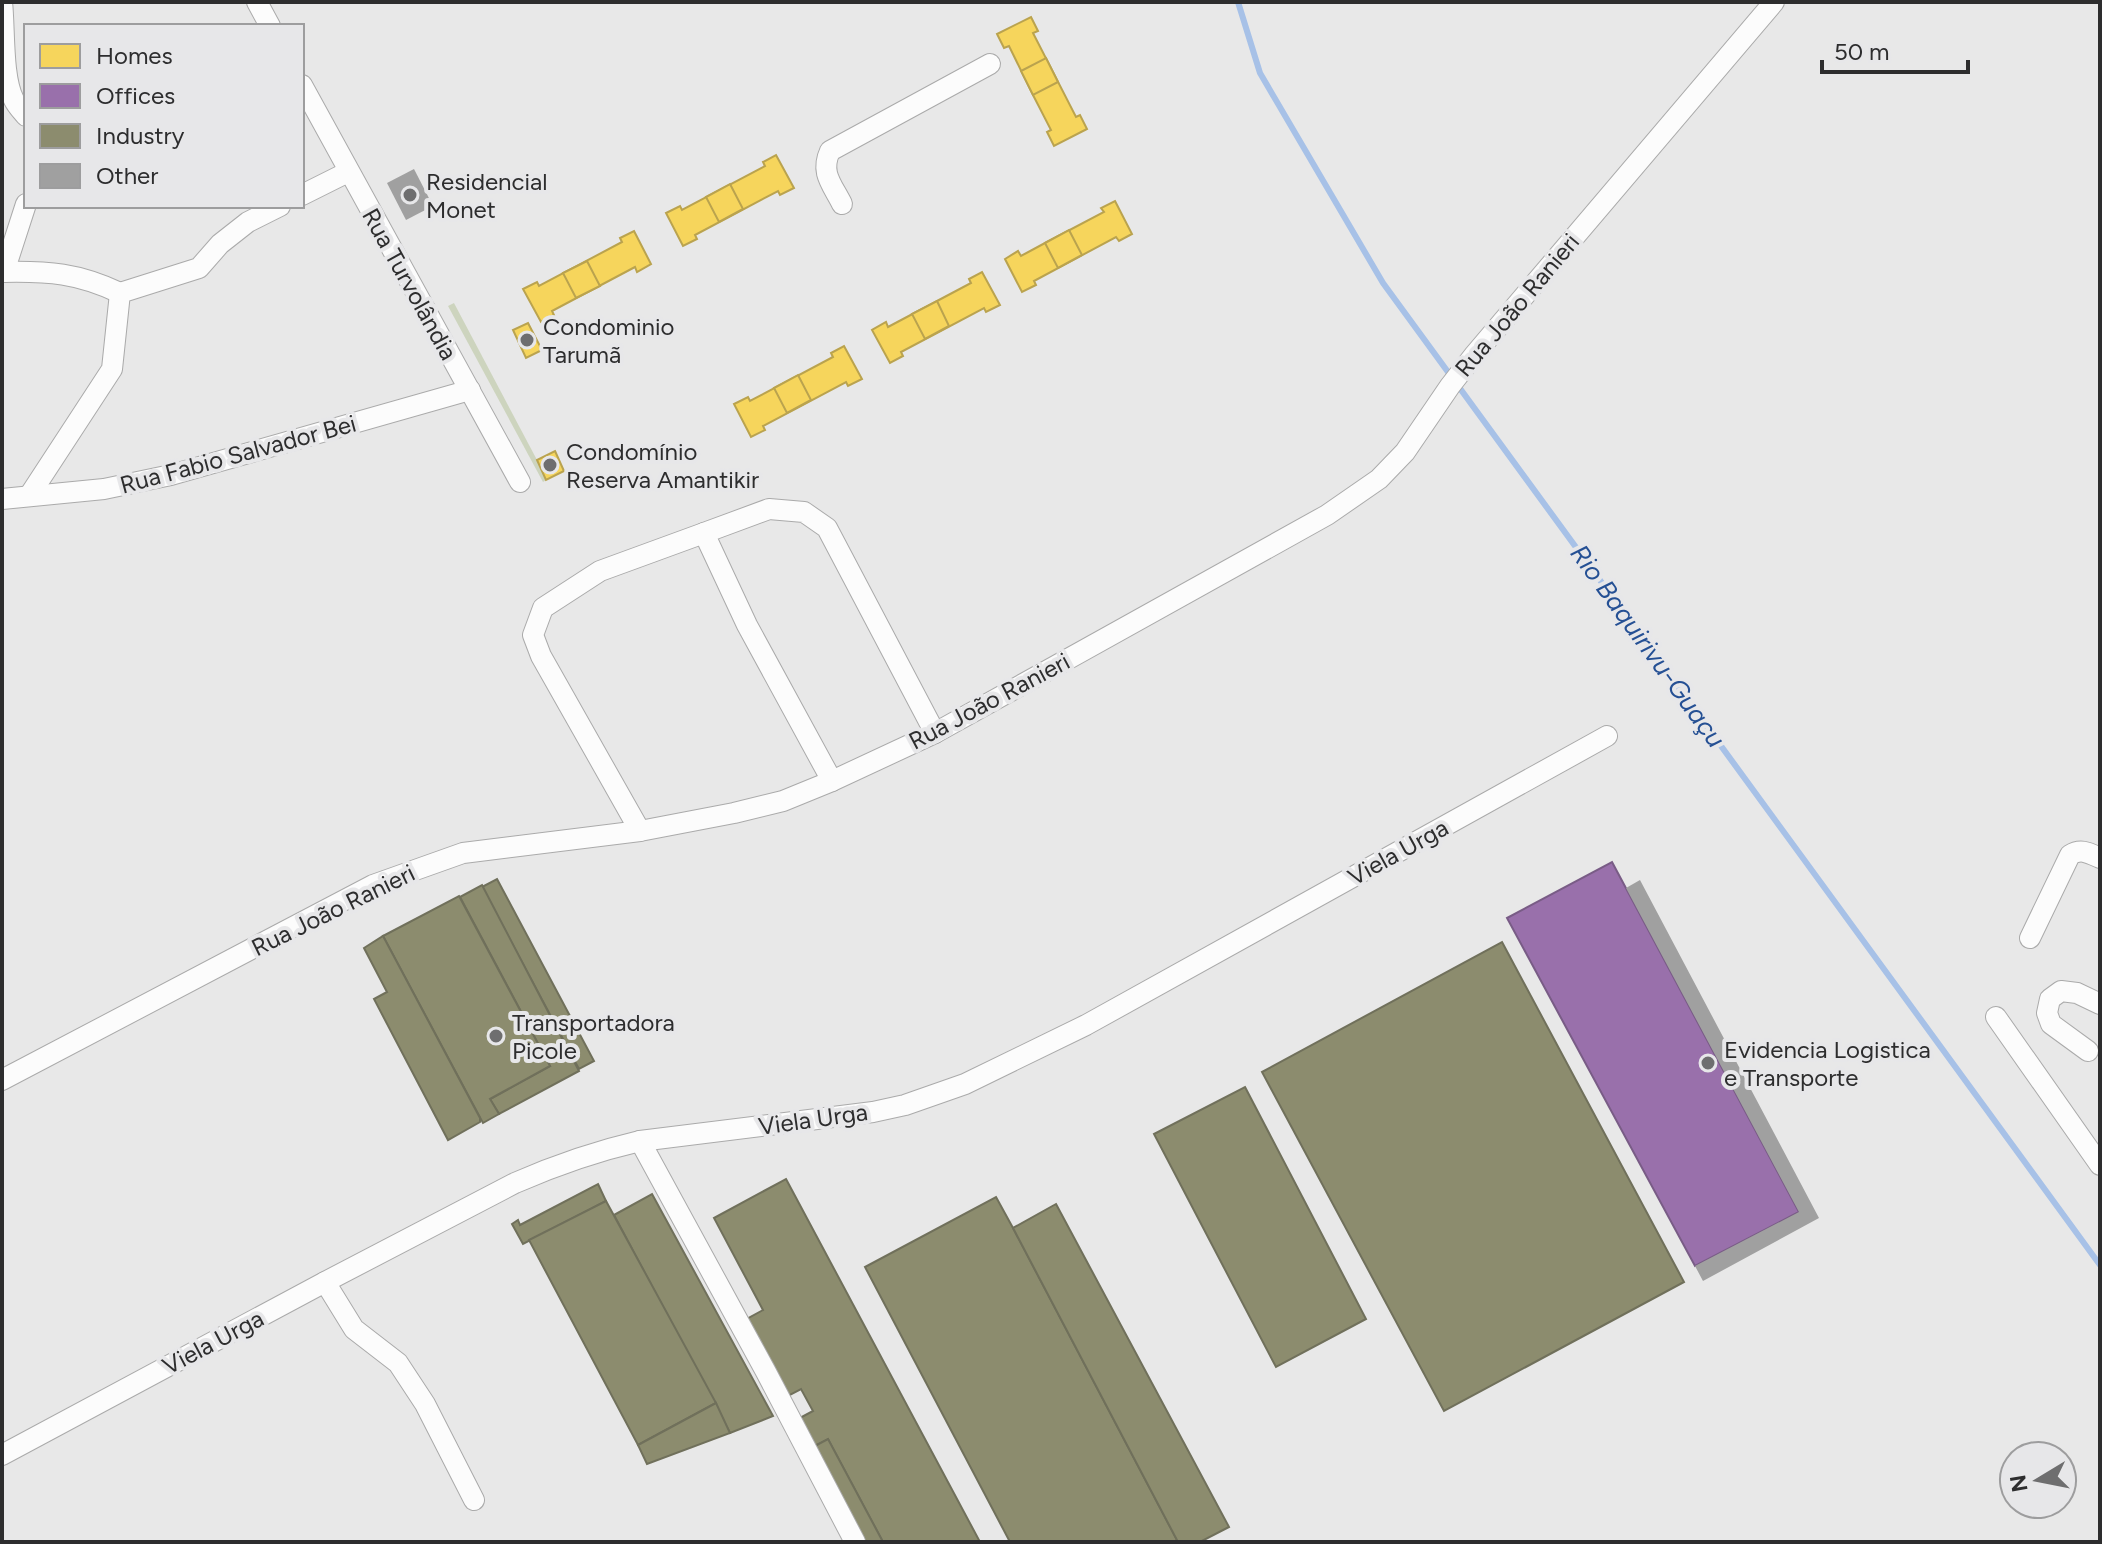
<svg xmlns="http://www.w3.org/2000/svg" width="2102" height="1544" font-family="Figtree,sans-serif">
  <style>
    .green { fill: #cdd4be }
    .homes { fill: #f6d55c; stroke: #baa34e; stroke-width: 2 }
    .offices { fill: #9970ab; stroke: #795c86; stroke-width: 2 }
    .industry { fill: #8c8c6e; stroke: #70705b; stroke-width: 2 }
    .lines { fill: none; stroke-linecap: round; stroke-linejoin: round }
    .stream { stroke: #a7c1e7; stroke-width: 6 }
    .building { fill: #a0a0a0 }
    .minor-casing { stroke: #aaa; stroke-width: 22 }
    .minor { stroke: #fcfcfc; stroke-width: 20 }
    .poi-dot { fill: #6e6e6f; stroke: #e7e7e9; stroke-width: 3 }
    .labels { text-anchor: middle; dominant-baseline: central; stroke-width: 8; stroke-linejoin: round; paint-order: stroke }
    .poi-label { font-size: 24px; fill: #2d2d2e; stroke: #e7e7e9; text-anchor: start }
    .street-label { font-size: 24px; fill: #2d2d2e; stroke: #e7e7e9 }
    .water-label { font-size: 26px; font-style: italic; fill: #255094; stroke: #e7e7e9 }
  </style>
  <rect width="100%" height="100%" fill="#e8e8e8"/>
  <polygon class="green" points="454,303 537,460 546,480 543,482 448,306"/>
  <g class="homes">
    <polygon points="1031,17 1038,31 1033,33 1076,117 1080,115 1087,129 1054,146 1047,132 1051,130 1033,95 1009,46 1004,48 997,34"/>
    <polygon points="1046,58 1058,82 1033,95 1021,71"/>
    <polygon points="776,155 794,188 780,195 778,191 695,235 697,239 683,246 666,213 680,206 682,210 765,166 763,162"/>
    <polygon points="730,184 743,209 719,222 706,197"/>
    <polygon points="1115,201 1132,234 1119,241 1116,237 1034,281 1036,285 1022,292 1005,259 1018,251 1021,256 1045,243 1104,212 1101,208"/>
    <polygon points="1069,230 1082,255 1058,268 1045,243"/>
    <polygon points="634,231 651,264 637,272 635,267 552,311 554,315 541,322 523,289 537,282 539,286 622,242 620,238"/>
    <polygon points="587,261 600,286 576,298 563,273"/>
    <polygon points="982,272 1000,305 986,312 984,308 901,352 903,356 890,363 872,330 886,322 888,327 937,301 971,283 969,279"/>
    <polygon points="937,301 949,326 925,339 912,314"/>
    <polygon points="528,323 542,350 526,358 513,330"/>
    <polygon points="844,346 862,379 848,386 846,382 763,426 765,430 751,437 734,404 748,397 750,401 833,357 831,353"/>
    <polygon points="798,375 811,400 787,413 774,388"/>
    <polygon points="555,451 564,471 546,480 537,460"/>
  </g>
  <polygon class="offices" points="1612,862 1799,1212 1695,1266 1507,918"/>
  <g class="industry">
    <polygon points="497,879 594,1061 579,1069 482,887"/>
    <polygon points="482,885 579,1071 499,1114 490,1099 550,1066 460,897"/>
    <polygon points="459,896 550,1066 490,1099 499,1114 483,1123 383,936"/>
    <polygon points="383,936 480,1118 480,1122 448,1140 374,999 387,992 364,948"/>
    <polygon points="1502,942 1684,1282 1444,1411 1262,1072"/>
    <polygon points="1245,1087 1366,1319 1276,1367 1154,1134"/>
    <polygon points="786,1179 980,1542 883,1542 828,1439 813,1447 798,1419 813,1411 801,1389 786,1397 745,1320 763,1310 714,1218"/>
    <polygon points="598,1184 606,1201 523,1244 512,1224 518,1220 520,1225"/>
    <polygon points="652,1194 773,1416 730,1433 614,1215"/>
    <polygon points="996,1197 1013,1228 1178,1542 1010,1542 865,1267"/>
    <polygon points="606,1201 716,1403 638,1445 529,1240"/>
    <polygon points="1056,1204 1229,1527 1200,1542 1178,1542 1013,1228"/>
    <polygon points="716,1403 730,1433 647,1464 638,1445"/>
    <polygon points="828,1439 883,1542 862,1542 813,1447"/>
  </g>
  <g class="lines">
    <polyline class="stream" points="1238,2 1260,73 1383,283 2100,1265"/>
  </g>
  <g class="building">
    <polygon points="414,169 433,206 406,220 387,183"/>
    <polygon points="1640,880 1819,1218 1703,1281 1695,1266 1799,1212 1626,888"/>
  </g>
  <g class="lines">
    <g class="minor-casing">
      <g id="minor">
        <path d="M2,2C5,28 2,78 14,100C17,106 22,111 26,116"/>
        <polyline points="257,2 270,26"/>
        <polyline points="302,85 520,482"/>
        <polyline points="302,195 348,172"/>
        <path d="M842,204C832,184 820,173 830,151L990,64"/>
        <path d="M2,272C49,271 78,273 120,293"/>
        <polyline points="4,272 26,204"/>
        <polyline points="29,496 112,369 120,293 199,268 220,244 248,222 280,206"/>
        <polyline points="2,499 104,489 171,475 470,390"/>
        <polyline points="704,533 769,509 804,512 827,528 935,733"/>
        <polyline points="640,831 541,656 533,635 543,608 600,571 704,533 747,625 832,781"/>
        <path d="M2030,938L2070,855C2081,848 2089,853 2100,858"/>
        <polyline points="1996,1017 2100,1165"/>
        <polyline points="2088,1051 2051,1024 2047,1013 2050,999 2061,991 2077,993 2100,1004"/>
        <polyline points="2,1080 373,885 463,853 640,831 734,813 783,801 832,781 935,733 1327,515 1379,479 1405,452 1450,386 1475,354 1774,2"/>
        <polyline points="640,1141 766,1372 855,1542"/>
        <polyline points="325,1282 354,1329 398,1363 425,1404 474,1500"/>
        <path d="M2,1455L325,1282L515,1183C556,1165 597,1151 640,1141L873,1112L905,1105L965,1084L1086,1025L1607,736"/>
      </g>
    </g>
    <use href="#minor" class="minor"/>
  </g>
  <g class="poi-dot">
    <circle cx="410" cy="195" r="8"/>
    <circle cx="527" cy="340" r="8"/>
    <circle cx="550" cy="465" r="8"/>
    <circle cx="496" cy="1036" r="8"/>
    <circle cx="1708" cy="1063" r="8"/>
  </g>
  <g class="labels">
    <g class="poi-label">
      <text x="426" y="181">Residencial<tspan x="426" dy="28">Monet</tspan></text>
      <text x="543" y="326">Condominio<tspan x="543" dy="28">Tarumã</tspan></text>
      <text x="566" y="451">Condomínio<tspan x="566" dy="28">Reserva Amantikir</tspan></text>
      <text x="512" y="1022">Transportadora<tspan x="512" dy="28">Picole</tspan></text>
      <text x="1724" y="1049">Evidencia Logistica<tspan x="1724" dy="28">e Transporte</tspan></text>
    </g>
    <g class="street-label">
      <text transform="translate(410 284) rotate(61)">Rua Turvolândia</text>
      <text transform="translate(1517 305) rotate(-50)">Rua João Ranieri</text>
      <text transform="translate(238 454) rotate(-15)">Rua Fabio Salvador Bei</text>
      <text transform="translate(989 701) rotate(-28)">Rua João Ranieri</text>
      <text transform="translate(1398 852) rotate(-29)">Viela Urga</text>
      <text transform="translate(333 910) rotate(-26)">Rua João Ranieri</text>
      <text transform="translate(813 1119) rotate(-8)">Viela Urga</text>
      <text transform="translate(213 1342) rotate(-28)">Viela Urga</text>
    </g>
    <g class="water-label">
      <text transform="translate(1648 646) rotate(54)">Rio Baquirivu-Guaçu</text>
    </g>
  </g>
  <rect width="2102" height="1544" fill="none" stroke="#2d2d2e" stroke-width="8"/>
  <rect x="24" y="24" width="280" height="184" fill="#e7e7e9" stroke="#9d9d9e" stroke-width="2"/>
  <rect x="40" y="44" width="40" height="24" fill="#f6d55c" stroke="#9d9d9e" stroke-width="2"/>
  <text x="96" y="64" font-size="24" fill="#2d2d2e">Homes</text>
  <rect x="40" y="84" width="40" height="24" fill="#9970ab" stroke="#9d9d9e" stroke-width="2"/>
  <text x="96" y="104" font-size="24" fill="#2d2d2e">Offices</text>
  <rect x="40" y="124" width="40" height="24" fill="#8c8c6e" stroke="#9d9d9e" stroke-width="2"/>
  <text x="96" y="144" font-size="24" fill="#2d2d2e">Industry</text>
  <rect x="40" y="164" width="40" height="24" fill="#a0a0a0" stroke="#9d9d9e" stroke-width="2"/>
  <text x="96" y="184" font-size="24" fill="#2d2d2e">Other</text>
  <g transform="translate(2038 1480) rotate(260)"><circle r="38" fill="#e7e7e9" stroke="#9d9d9e" stroke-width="2"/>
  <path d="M0-6L14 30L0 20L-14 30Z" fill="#6e6e6f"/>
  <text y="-12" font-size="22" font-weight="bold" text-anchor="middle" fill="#2d2d2e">N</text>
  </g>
  <path d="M1822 60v12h146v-12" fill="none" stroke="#2d2d2e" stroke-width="4"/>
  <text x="1834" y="60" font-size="24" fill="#2d2d2e" stroke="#e7e7e9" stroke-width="6" paint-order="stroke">50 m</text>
</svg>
